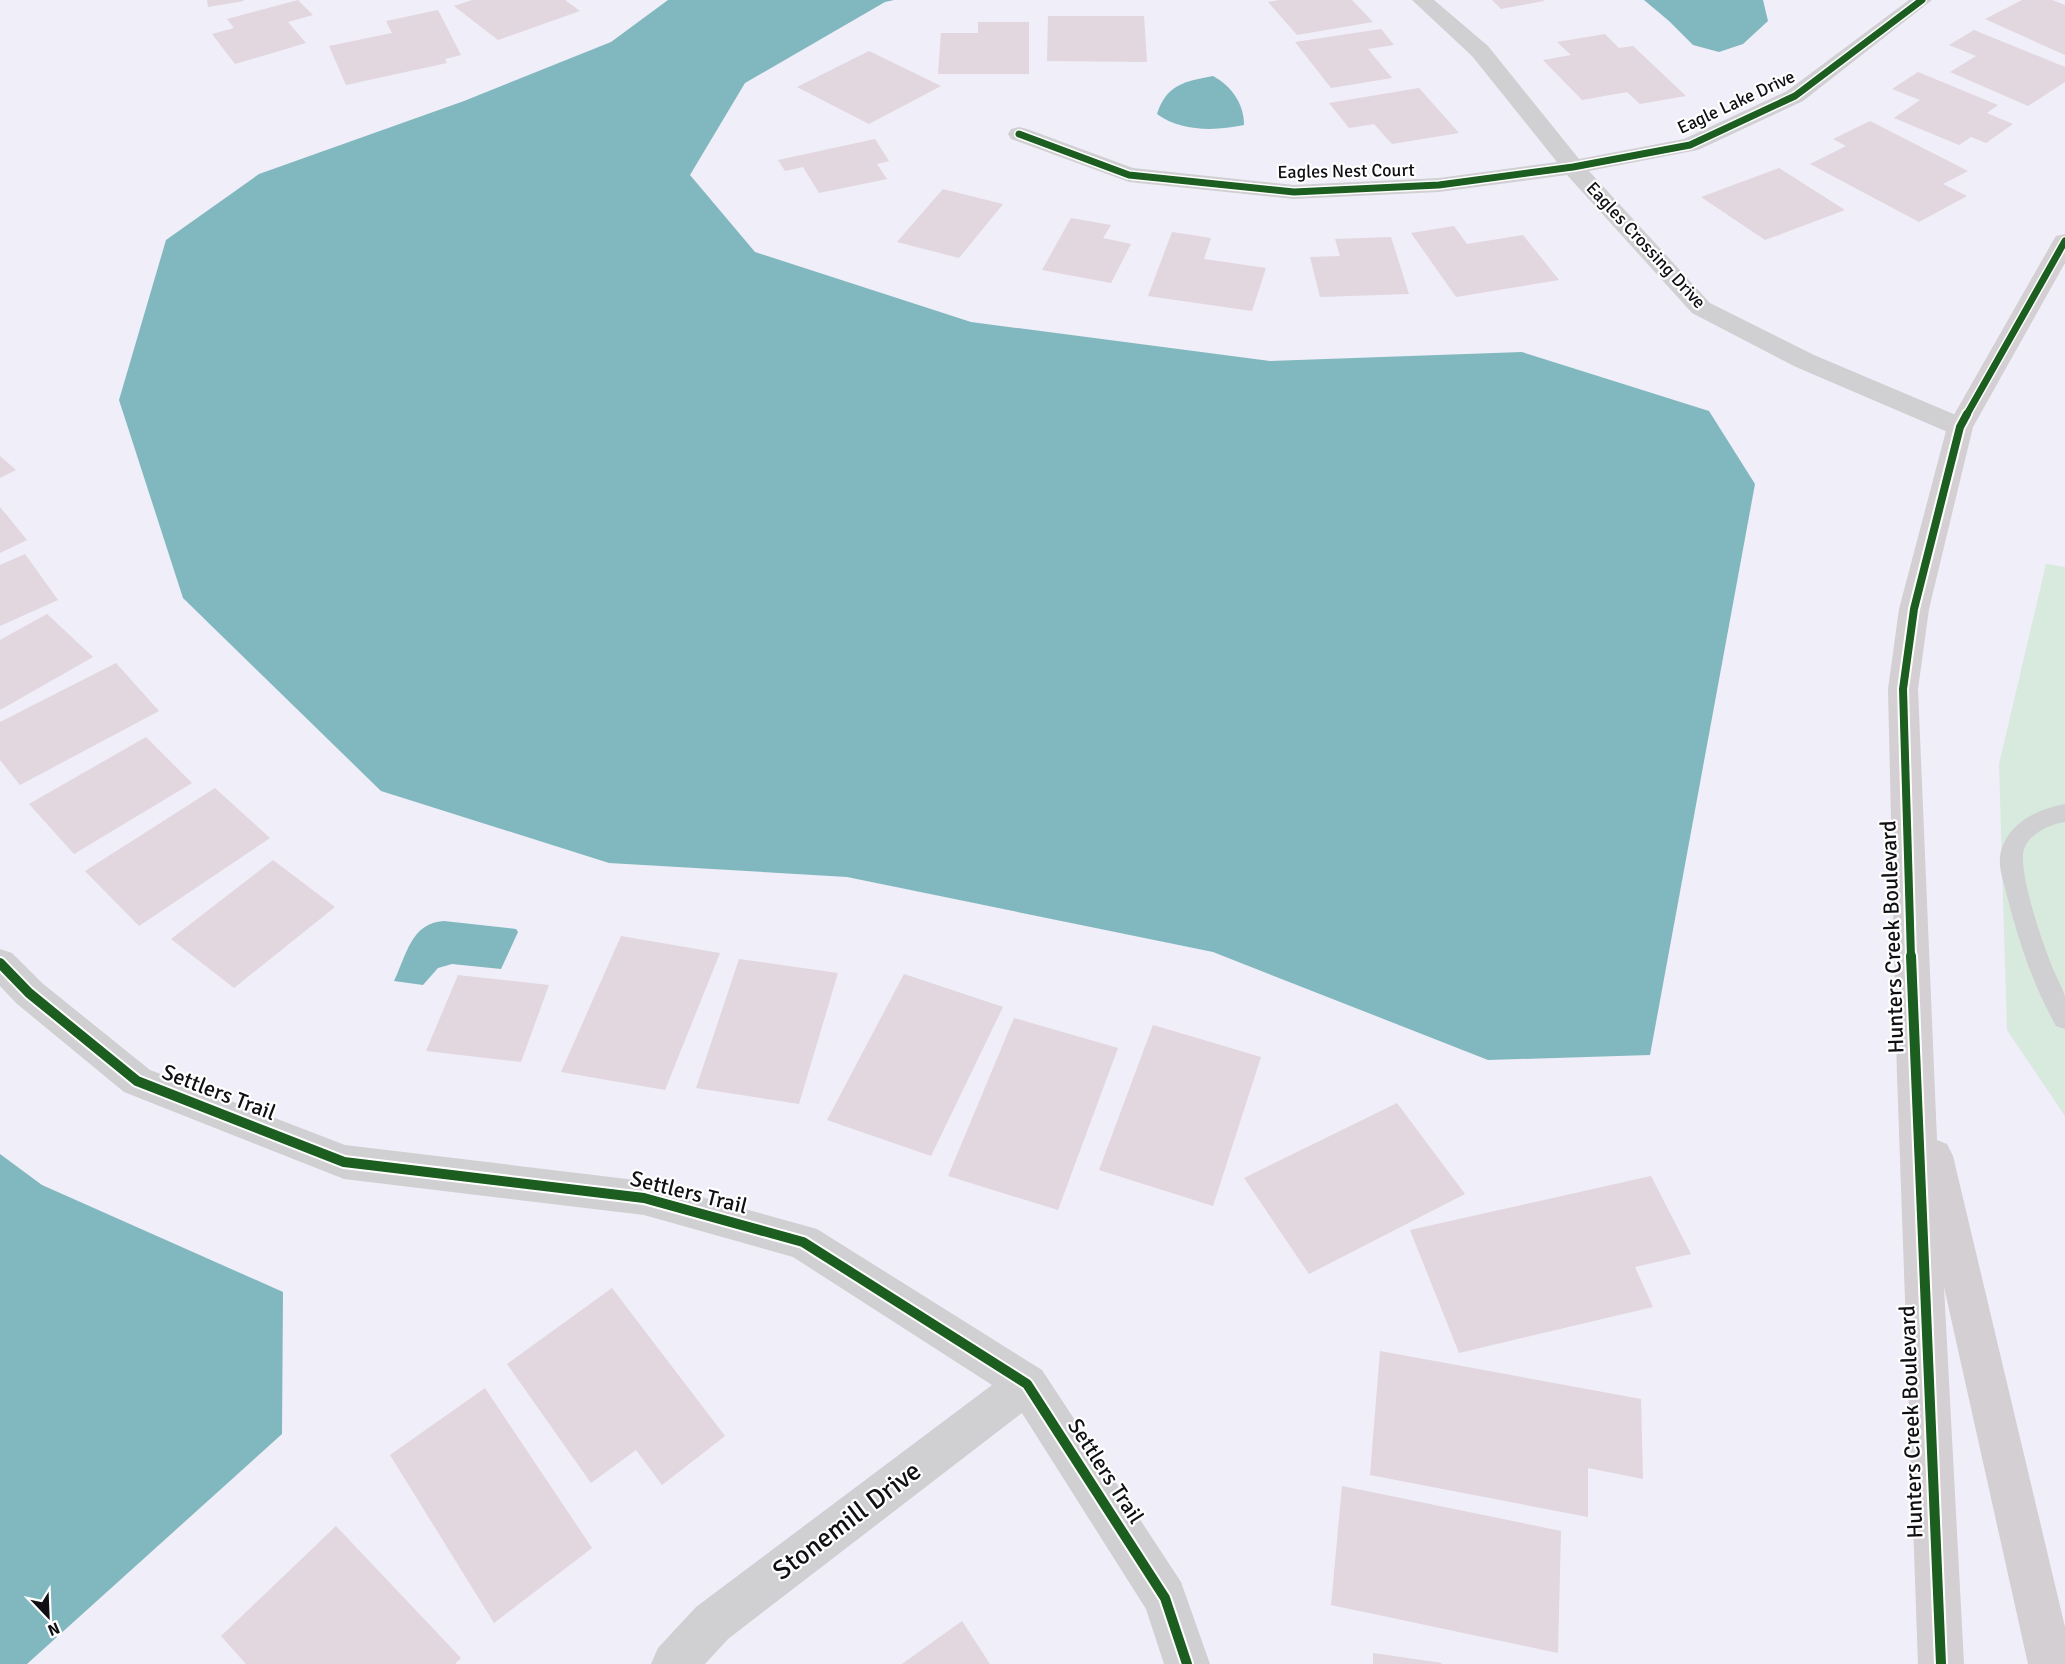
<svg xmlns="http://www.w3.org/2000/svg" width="2065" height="1664" font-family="Signika,sans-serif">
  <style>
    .green { fill: #d8e9de }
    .water { fill: #81b8bf }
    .building { fill: #e2d6df }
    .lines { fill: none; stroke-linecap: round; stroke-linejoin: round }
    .lane { fill: #d0cfd1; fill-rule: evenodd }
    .street { fill: #d0cfd1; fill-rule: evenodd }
    .secondary { fill: #d3cfd2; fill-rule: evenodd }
    .cycleway-far2-casing { stroke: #fff; stroke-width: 10 }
    .cycleway-far1-casing { stroke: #fff; stroke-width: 12 }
    .cycleway-casing { stroke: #fff; stroke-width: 14 }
    .cycleway-far2 { stroke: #1b5e20; stroke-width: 7 }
    .cycleway-far1 { stroke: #1b5e20; stroke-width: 8 }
    .cycleway { stroke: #1b5e20; stroke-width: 10 }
    .labels { text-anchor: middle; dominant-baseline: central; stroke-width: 4.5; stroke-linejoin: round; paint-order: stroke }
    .far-street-label { font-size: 18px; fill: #0f0f14; stroke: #fff }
    .street-label { font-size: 22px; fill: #0f0f14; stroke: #fff }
    .near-street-label { font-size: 27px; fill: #0f0f14; stroke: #fff }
  </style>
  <rect width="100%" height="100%" fill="#f0eef8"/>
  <polygon class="green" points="2046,564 2065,567 2065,1116 2007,1030 1999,764"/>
  <g class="water">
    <polygon points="668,0 894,0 885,2 745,83 690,175 755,252 971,322 1270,361 1522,352 1709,411 1755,484 1650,1055 1488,1060 1213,952 847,877 609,863 381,791 183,598 119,400 166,240 259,174 464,101 611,42"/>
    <polygon points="1644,0 1763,0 1768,21 1743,44 1719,52 1693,45 1669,21"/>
    <path d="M1213,76C1231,86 1244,103 1244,125C1216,131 1181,132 1157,114C1166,85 1185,81 1213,76Z"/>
    <path d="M444,921L516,929L518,932L501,969L452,964L438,968L423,985L394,981C407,954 411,923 444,921Z"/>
    <polygon points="0,1154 42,1185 283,1292 282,1434 27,1664 0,1664"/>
  </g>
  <g class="building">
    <polygon points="207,0 243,0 244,1 208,7"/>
    <polygon points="298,0 313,15 288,22 306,43 235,64 212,34 234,28 227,19"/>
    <polygon points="472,0 565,0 580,11 498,40 454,6"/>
    <polygon points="1279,0 1352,0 1373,22 1297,35 1268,2"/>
    <polygon points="1492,0 1543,0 1544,1 1501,9"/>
    <polygon points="2022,0 2052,0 2065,5 2065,55 1985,19"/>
    <polygon points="438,10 461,55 445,59 447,63 346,85 329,46 392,33 386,21"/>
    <polygon points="1048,16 1144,16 1147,62 1047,61"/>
    <polygon points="978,22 1029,22 1029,74 938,74 941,33 978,33"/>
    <polygon points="1381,29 1394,45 1368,49 1392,78 1331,88 1295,42"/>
    <polygon points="1974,30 2065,67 2065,82 2028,106 1950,72 1976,56 1949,45"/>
    <polygon points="1605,34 1619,48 1633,46 1686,96 1640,104 1627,92 1582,100 1543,60 1571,55 1557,42"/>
    <polygon points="869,51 941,86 869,124 797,87"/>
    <polygon points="1918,72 1998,105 1987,113 2013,124 1986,143 1971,137 1959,145 1894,118 1920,100 1892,89"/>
    <polygon points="1419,88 1459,133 1392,144 1374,124 1349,128 1329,103"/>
    <polygon points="1870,121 1968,171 1943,184 1967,196 1919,222 1810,164 1846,146 1833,139"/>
    <polygon points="875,139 889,161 877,164 887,179 819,193 803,167 785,171 778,160"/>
    <polygon points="1779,168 1845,210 1765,240 1701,197"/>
    <polygon points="943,189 1003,204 959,258 897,242"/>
    <polygon points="1071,218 1111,225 1103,238 1131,244 1111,283 1042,270"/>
    <polygon points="1454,226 1467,244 1523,235 1559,280 1456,297 1411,233"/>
    <polygon points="1172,232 1211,238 1204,259 1266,268 1252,311 1148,296"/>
    <polygon points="1391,237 1409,294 1320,297 1310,257 1340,256 1335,239"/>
    <polygon points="0,456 16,470 0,478"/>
    <polygon points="0,507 27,540 0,553"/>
    <polygon points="25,554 58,600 0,626 0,565"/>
    <polygon points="47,614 93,657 0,710 0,640"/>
    <polygon points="116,663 159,711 20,785 0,760 0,722"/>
    <polygon points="146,737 192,783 74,854 29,804"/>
    <polygon points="215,788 270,838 139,926 85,871"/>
    <polygon points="273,860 335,907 234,988 171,939"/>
    <polygon points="621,936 720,953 665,1090 561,1072"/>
    <polygon points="739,959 838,973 799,1104 696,1088"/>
    <polygon points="904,974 1003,1007 931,1156 827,1120"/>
    <polygon points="458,975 549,985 521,1062 426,1051"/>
    <polygon points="1014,1018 1118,1048 1058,1210 948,1176"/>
    <polygon points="1153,1025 1261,1057 1213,1206 1099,1170"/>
    <polygon points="1397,1103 1465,1194 1309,1274 1244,1178"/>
    <polygon points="1651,1176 1691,1254 1635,1267 1653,1307 1459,1353 1410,1230"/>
    <polygon points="612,1288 725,1436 662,1485 636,1450 591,1483 507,1364"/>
    <polygon points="1380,1351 1641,1399 1643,1479 1588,1468 1588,1517 1370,1475"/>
    <polygon points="485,1388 592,1548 494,1623 390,1455"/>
    <polygon points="1342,1486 1561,1531 1558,1653 1331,1605"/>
    <polygon points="336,1526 461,1658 455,1664 246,1664 221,1636"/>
    <polygon points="962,1621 990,1664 902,1664"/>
    <polygon points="1373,1653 1442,1663 1441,1664 1373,1664"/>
  </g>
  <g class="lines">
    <path class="lane" d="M2065,804V822C2050,824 2029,834 2024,849C2017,871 2044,948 2054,971C2057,979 2063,988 2065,997C2065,1006 2065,1019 2065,1029L2056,1026C2033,985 2019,942 2007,896C2004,882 1997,866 2001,851C2009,822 2038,809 2065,804Z"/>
    <g class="street">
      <polygon points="1412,0 1434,0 1488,46 1579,159 1684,139 1787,91 1909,0 1932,0 1803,101 1698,150 1589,171 1710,303 1814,355 1970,421 1973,427 1970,433 1960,436 1950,433 1796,367 1692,313 1567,175 1439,192 1294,199 1129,182 1011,139 1008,134 1011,129 1019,127 1027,129 1133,168 1294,185 1439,178 1557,162 1472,56"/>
      <polygon points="0,949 12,953 42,983 150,1070 345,1145 644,1181 817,1229 1042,1370 1181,1582 1210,1664 1164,1664 1146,1609 1022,1413 728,1639 705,1664 651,1664 658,1648 696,1607 992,1385 793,1257 644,1215 344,1179 124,1092 16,1003 0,986"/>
    </g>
    <polygon class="secondary" points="2065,234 2065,263 1973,427 1929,609 1918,689 1937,1140 1947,1144 1953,1156 2065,1627 2065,1664 2028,1664 1944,1287 1964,1664 1918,1664 1897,1075 1888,689 1899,609 1947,427 2053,241 2056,236"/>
    <g class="cycleway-far2-casing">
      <g id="cycleway-far2">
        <polyline points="1019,134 1129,175 1294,192 1439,185 1573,167 1690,145 1795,96 1922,0"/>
        <polyline points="1966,416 2065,241"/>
      </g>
    </g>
    <g class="cycleway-far1-casing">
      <polyline id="cycleway-far1" points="1911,957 1903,689 1914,609 1960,427 1967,414"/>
    </g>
    <g class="cycleway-casing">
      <g id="cycleway">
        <polyline points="1911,956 1941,1664"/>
        <polyline points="0,963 29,993 137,1081 344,1162 644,1198 803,1242 1027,1384 1165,1598 1187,1664"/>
      </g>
    </g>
    <use href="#cycleway-far2" class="cycleway-far2"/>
    <use href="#cycleway-far1" class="cycleway-far1"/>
    <use href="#cycleway" class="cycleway"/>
  </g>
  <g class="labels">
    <g class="far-street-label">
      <text transform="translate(1736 102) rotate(-25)">Eagle Lake Drive</text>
      <text transform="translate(1346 171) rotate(-1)">Eagles Nest Court</text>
      <text transform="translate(1646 245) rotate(47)">Eagles Crossing Drive</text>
    </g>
    <g class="street-label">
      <text transform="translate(1892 937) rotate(-92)">Hunters Creek Boulevard</text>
      <text transform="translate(219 1092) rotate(21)">Settlers Trail</text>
      <text transform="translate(689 1192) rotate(14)">Settlers Trail</text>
      <text transform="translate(1911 1422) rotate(-92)">Hunters Creek Boulevard</text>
      <text transform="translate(1106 1471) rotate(57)">Settlers Trail</text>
    </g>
    <g class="near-street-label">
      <text transform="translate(847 1521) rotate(-37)">Stonemill Drive</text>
    </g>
  </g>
  <g transform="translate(48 1616) rotate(157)" stroke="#ffffff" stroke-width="4.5" paint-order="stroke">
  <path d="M0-4.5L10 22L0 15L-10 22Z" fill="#0f0f14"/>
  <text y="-9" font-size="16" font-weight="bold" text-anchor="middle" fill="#0f0f14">N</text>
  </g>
</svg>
